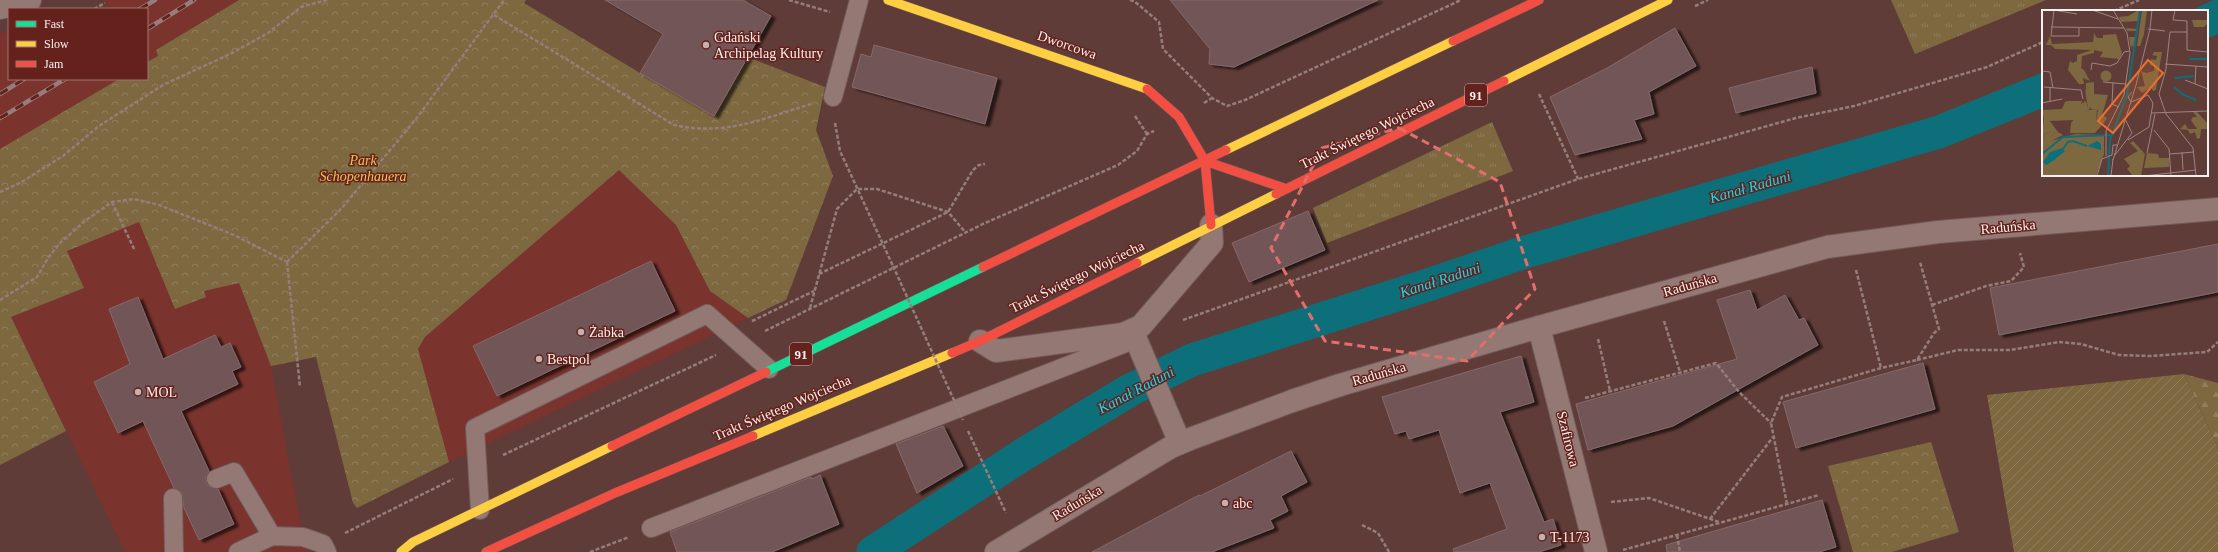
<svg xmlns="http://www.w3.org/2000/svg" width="2218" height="552" font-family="Georgia,serif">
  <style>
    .built { fill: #7a332d }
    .grass { fill: url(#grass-tufts) }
    .forest { fill: url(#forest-firs) }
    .park { fill: url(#park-crowns) }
    .garden { fill: url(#garden-furrows) }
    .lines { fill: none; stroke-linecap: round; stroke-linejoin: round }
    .canal { stroke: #0d6f7a; stroke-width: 33 }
    .building { fill: #725556; stroke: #866869; filter: url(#shadow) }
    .lane-casing { stroke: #725a58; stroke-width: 20 }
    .street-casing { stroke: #725a58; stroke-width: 24 }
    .fast-casing { stroke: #725a58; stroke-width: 10 }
    .slow-casing { stroke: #725a58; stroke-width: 10 }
    .jam-casing { stroke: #725a58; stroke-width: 10 }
    .path { stroke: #957d7a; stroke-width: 2.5; stroke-dasharray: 4 2; stroke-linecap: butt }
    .lane { stroke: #937874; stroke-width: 18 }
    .street { stroke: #937874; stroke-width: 22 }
    .fast { stroke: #16e098; stroke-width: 9 }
    .slow { stroke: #ffcf43; stroke-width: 9 }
    .jam { stroke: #f24e42; stroke-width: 9 }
    .rail-casing { stroke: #967d7b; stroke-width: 4.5 }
    .rail { stroke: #65221c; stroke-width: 3; stroke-dasharray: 9; stroke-linecap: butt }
    .path-bridge { stroke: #957d7a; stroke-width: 2.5; stroke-dasharray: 4 2; stroke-linecap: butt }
    .marked { fill: none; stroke: #e26e6e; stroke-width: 3; stroke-dasharray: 8 5; stroke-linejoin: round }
    .poi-dot { fill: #c3b2af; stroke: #65221c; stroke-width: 1.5 }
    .labels { text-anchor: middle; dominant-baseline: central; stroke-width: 3; stroke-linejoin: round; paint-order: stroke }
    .shield { fill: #65221c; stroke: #cdb3b0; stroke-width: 1 }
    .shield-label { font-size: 13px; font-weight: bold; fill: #f9f1ef }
    .poi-label { font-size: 14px; fill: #f9f1ef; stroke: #65221c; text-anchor: start }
    .street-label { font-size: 14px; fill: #f9f1ef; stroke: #65221c }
    .park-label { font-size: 14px; font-style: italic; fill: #f0c553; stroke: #65221c }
    .water-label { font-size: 15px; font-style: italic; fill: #12dbf2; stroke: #65221c }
    .inset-river { fill: none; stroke: #0d6f7a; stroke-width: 2 }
    .inset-road { fill: none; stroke: #9d8481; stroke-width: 1 }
    .view { fill: #eb702e; fill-opacity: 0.15; stroke: #eb702e; stroke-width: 2 }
    .inset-edge { fill: none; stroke: #f9f1ef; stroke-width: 2 }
  </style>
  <defs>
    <pattern id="grass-tufts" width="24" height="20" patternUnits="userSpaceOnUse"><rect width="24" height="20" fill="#7d6840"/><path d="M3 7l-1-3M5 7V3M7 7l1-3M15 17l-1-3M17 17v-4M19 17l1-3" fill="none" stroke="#907e5c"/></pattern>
    <pattern id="forest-firs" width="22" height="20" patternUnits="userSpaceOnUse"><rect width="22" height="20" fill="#7d6840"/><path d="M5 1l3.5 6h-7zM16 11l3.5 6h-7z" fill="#907e5c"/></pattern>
    <pattern id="park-crowns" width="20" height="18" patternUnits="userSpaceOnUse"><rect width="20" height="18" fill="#7d6840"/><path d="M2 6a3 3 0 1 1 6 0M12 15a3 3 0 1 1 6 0" fill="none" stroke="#907e5c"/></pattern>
    <pattern id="garden-furrows" width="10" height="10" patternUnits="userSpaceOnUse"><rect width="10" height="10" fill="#7d6840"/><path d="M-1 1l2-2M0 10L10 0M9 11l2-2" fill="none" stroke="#907e5c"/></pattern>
    <filter id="shadow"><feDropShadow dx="4.5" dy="2.5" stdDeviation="1" flood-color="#0009"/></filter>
  </defs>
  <rect width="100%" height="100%" fill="#603c38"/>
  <g class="built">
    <polygon points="103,0 239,0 156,50 158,56 147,62 147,9 109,9"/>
    <polygon points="9,32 9,79 119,79 0,149 0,33"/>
    <polygon points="619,169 676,225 710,291 748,318 449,462 418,349 425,337"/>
    <polygon points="139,221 175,309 206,297 204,291 239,282 271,366 302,531 308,552 125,552 11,317 84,288 67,251"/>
  </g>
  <g class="grass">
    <polygon points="1891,0 2046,0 1915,54"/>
    <polygon points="1492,122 1513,171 1327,243 1313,208"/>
  </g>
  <polygon class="forest" points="2184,374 2218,383 2218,448"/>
  <g class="park">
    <polygon points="239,0 526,0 524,3 640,73 747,57 825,87 816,130 833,176 786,300 748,318 710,291 676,225 619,170 425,337 418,349 449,462 357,508 353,503 316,357 271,366 239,283 204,291 206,297 175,309 139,222 67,251 84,288 11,317 66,431 0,465 0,149 119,79 147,79 147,62 158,56 156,50"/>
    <polygon points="1931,442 1959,532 1892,552 1853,552 1828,466"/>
  </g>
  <polygon class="garden" points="2184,374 2218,448 2218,552 2014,552 1987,395"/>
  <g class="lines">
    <g class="canal">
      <polyline points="2207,21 2218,16"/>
      <polyline points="873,552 1024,454 1130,390 1192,360 1428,285 1522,253 1939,132 2043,90"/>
    </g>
  </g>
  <g class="building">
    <polygon points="605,0 743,0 771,16 714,116 640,73 663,34"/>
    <polygon points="1170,0 1378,0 1234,67 1209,64 1210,49"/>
    <polygon points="1675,28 1696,66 1649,92 1654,114 1634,120 1642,139 1575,155 1550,97 1607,68"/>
    <polygon points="874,45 997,78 985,124 852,87 861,54 871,57"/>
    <polygon points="1812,67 1816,93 1736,113 1729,88"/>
    <polygon points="1308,211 1325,250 1249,282 1232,243"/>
    <polygon points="2218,244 2218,292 1999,335 1990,288"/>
    <polygon points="651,261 675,311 497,396 473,346"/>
    <polygon points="1750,290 1757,310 1785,295 1799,320 1804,318 1818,345 1673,426 1588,450 1576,404 1737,359 1717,300"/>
    <polygon points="138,297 163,359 215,335 221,347 230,343 241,367 232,371 238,384 181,411 209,471 206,477 206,483 210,487 218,489 234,524 199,540 184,508 182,493 174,488 143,421 118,433 94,382 130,364 109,309"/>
    <polygon points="1521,356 1534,402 1500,412 1544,522 1553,519 1561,545 1539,552 1454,552 1453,549 1507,529 1490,483 1460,493 1439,430 1409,439 1406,431 1395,434 1382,397"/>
    <polygon points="1923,363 1935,409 1796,448 1783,402"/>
    <polygon points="943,426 963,466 917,493 896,444"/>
    <polygon points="1291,451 1307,482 1281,496 1288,511 1270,520 1274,528 1212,552 1092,552 1199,495 1200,496"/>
    <polygon points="820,475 839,524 772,552 677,552 670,532 811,477 812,479"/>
    <polygon points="1822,500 1836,547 1819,552 1667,552 1666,545"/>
  </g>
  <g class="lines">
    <g class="lane-casing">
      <g id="lane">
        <polyline points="833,97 859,0"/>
        <polyline points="216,479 234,472 272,536"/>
        <polyline points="173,498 174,552"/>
        <polyline points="480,510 475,428 707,314 769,369"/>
        <polyline points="651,528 1136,339"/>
        <polyline points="238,552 272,536 303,537 323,544 327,552"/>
      </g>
    </g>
    <g class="street-casing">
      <g id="street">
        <polyline points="0,8 30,0"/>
        <polyline points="1539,327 1596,552"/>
        <polyline points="1132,330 1180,443"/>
        <polyline points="980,341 996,351 1123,334 1141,326 1212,243 1211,225"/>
        <polyline points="996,552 1171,447 1190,439 1292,401 1340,385 1539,327 1827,247 1938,232 2218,209"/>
      </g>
    </g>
    <g class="fast-casing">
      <polyline id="fast" points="766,372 983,267"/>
    </g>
    <g class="slow-casing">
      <g id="slow">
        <polyline points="888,0 1147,89"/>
        <polyline points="1504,81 1668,0"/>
        <polyline points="1226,150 1453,41"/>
        <polyline points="1137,263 1276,194"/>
        <polyline points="753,436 952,353"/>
        <polyline points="401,552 413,542 612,446"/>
      </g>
    </g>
    <g class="jam-casing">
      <g id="jam">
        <polyline points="1453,41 1539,0"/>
        <polyline points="1147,89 1179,117 1205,161 1211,225"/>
        <polyline points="1205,161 1284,188"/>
        <polyline points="1276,194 1504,81"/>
        <polyline points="983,267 1226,150"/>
        <polyline points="952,353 980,341 1137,263"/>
        <polyline points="612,446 766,372"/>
        <polyline points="486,552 615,493 753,436"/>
      </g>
    </g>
    <g class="path">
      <polyline points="789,0 830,12"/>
      <polyline points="1130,0 1134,1 1159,22 1163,49 1212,98 1227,106 1245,100 1461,0"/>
      <polyline points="1695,6 1708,0"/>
      <polyline points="94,9 105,3"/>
      <polyline points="2114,11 2139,0"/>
      <path d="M494,15L674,125C726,136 762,119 811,104"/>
      <polyline points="1539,94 1578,179"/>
      <polyline points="1204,103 1212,98"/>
      <polyline points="1135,116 1147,134"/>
      <polyline points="835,123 840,151 893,266"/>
      <polyline points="0,192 20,183 63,156 99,126 163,85 232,53 268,33 301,7 327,0"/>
      <polyline points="112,202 135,251"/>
      <polyline points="287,262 341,209 416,119 504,0"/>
      <polyline points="287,262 300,387"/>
      <polyline points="1856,270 1881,368"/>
      <polyline points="819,274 948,212 973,170 979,165 985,164"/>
      <polyline points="0,300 37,277 48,258 59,244 85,221 112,202 134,199 159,205 234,235 287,262"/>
      <polyline points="1932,305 1986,286 2011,281 2024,267 2020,253"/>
      <polyline points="810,308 837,209 857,189 877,189 948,212 966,233"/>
      <polyline points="1183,320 1578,179 1796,118 1854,106 1987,67 2043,42"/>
      <polyline points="752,321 814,291"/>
      <polyline points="1664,321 1680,372"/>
      <polyline points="765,331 985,223 1118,165 1137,151 1147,134 1154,131"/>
      <polyline points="1598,339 1610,391"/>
      <polyline points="1917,360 1958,350 2010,350 2059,342 2081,344 2119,355 2151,356 2207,352 2218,342"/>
      <polyline points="1585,398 1716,363 1739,392 1771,423"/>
      <polyline points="968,431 1006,513"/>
      <polyline points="503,455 716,355"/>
      <polyline points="1611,502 1649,498 1719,522"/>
      <polyline points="1787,504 1771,423 1782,397 1881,368 1917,360 1934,333 1939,329 1920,262"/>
      <polyline points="1710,519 1773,437"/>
      <polyline points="1362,525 1378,533 1389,552"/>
      <polyline points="345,533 453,479"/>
      <polyline points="1677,535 1680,552"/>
      <polyline points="1623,550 1819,495"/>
      <polyline points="590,552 629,537"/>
    </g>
    <use href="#lane" class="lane"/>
    <use href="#street" class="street"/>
    <use href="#fast" class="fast"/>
    <use href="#slow" class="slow"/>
    <use href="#jam" class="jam"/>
    <g class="rail-casing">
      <g id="rail">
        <polyline points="140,9 155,0"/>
        <polyline points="147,29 194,0"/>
        <polyline points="0,94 24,79"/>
        <polyline points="0,118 65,79"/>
      </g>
    </g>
    <use href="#rail" class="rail"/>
    <polyline class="path-bridge" points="893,266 963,420"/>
  </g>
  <path class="marked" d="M1399,128L1500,182L1535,289L1467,361L1325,341L1271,248L1322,148Z"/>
  <g class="poi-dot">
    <circle cx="706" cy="45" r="4"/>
    <circle cx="581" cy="332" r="4"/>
    <circle cx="539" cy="359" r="4"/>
    <circle cx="138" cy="392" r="4"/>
    <circle cx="1225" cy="503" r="4"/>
    <circle cx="1542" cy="537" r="4"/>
  </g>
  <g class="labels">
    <g class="shield">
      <rect x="1465" y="84" width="22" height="22" rx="3"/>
      <rect x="790" y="343" width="22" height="22" rx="3"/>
    </g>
    <g class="shield-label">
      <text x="1476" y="95">91</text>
      <text x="801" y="354">91</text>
    </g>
    <g class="poi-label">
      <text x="714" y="37">Gdański<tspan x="714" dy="16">Archipelag Kultury</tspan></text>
      <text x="589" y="332">Żabka</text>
      <text x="547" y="359">Bestpol</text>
      <text x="146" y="392">MOL</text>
      <text x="1233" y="503">abc</text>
      <text x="1550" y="537">T-1173</text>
    </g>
    <g class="street-label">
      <text transform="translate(1067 45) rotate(19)">Dworcowa</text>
      <text transform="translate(1367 133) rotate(-26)">Trakt Świętego Wojciecha</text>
      <text transform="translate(2008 227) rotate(-5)">Raduńska</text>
      <text transform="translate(1077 277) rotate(-26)">Trakt Świętego Wojciecha</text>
      <text transform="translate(1690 285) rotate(-16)">Raduńska</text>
      <text transform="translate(1379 374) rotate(-16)">Raduńska</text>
      <text transform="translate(782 408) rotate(-23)">Trakt Świętego Wojciecha</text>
      <text transform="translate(1568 439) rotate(76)">Szafirowa</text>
      <text transform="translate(1077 503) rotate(-31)">Raduńska</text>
    </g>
    <g class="park-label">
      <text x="363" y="160">Park<tspan x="363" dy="16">Schopenhauera</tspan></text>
    </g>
    <g class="water-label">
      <text transform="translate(1750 187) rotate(-16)">Kanał Raduni</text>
      <text transform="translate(1440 280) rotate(-18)">Kanał Raduni</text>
      <text transform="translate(1136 390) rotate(-28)">Kanał Raduni</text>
    </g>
  </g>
  <g transform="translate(2042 10)">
    <rect width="166" height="166" fill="#603c38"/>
    <path d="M97,0L96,11L79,12L77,7L86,6ZM105,0L102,24L98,36H95L100,1ZM150,10H166V13L162,17H152ZM84,18L95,19L93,39L90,35L89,39L87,27H94L95,21H85ZM52,23L55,28H61V25L74,24L80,43L77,49L58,47L61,42L52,40L13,39L9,35H4L8,26L10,34L51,32ZM28,51L42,60L48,71L41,68L42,74H37L26,60ZM58.5 66a5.5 5.5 0 1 1 11 0a5.5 5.5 0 1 1-11 0ZM26,91H40L39,94L44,91L46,98L50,97L32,110L7,111L9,121L0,126L2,109L0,100L20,99L23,92ZM16,122L21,125L11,130L0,140V128H9L11,124Z" fill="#7d6840"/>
    <path d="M42,75L44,83L50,87V97L46,98ZM55,99L54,112L61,114L53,123H28L29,113L40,101ZM151,102H155L166,114V119H159L158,128L155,129L153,122L148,124L146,120L138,119L143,114L146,119H155L149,110L151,107H155ZM7,110L16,122L11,124L9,128L3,129L0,126L9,121L3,114Z" fill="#7d6840"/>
    <path d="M120,42L114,80L111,81L109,77L100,83L95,77L103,76L99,61L104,63L112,61V56L108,55L109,49L114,50L115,46L110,45L112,42ZM33,124L62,125V144L54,166H0V140L9,131ZM91,131L103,144L99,166H91L85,159L88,156L82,149L96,141L88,133ZM105,143L116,144L117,148H127V157L102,158Z" fill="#7d6840"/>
    <path d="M52,39V43L40,46L39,60L29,61V54L35,51V45ZM52,72V84L66,85L60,105L65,108L61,114L54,112L56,100L49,99L50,88L44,83V73Z" fill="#7d6840"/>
    <path d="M55,131L59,134V140L45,136ZM20,138L23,141L12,150L4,155L1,152L8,142Z" fill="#0d6f7a"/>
    <path class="inset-river" d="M147,49H166M133,68L152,66M132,77L140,84L154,90M21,139L26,132L31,131L45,136M0,144L21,127L70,125M66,166L68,130L85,85L98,0"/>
    <path class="inset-road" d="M11,0L35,4M12,0L9,26H37V18M50,0L76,9M133,0L131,10L145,11V40L166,42M9,17L82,18M106,19L123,21M145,22H128L124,59L117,84L124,104L151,138L154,166M123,54L166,57M49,60L50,53L68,56L75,53L82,42L88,41M0,61L8,62L11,78M143,70L166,79M61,72L84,74M71,73L70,94L77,97M153,74L154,56M2,77L39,80L41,89M8,92V78M0,93L20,89M109,103L166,101M112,120L127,139L129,166M86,130L107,117L111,93L106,85L89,92L86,87L90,82M140,142L141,160M105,143L113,104M128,144L152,142M73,145L90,123L83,109M64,146V121L82,85L88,43L85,23L71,0M71,150L94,75L108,19L110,0M55,166L60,149L70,145L71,135H75M69,166L71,149M102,166L154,160"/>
    <path class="view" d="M106,50L121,63L71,123L56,111Z"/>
    <rect width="166" height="166" class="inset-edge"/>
  </g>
  <rect x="8" y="8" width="140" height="72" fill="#65221c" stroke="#a07570"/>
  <rect x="16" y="21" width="20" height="6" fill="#16e098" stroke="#a07570"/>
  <text x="44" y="28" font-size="12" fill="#f9f1ef">Fast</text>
  <rect x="16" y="41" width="20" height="6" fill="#ffcf43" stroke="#a07570"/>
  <text x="44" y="48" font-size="12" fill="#f9f1ef">Slow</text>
  <rect x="16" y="61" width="20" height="6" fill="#f24e42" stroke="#a07570"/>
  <text x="44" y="68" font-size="12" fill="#f9f1ef">Jam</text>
</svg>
